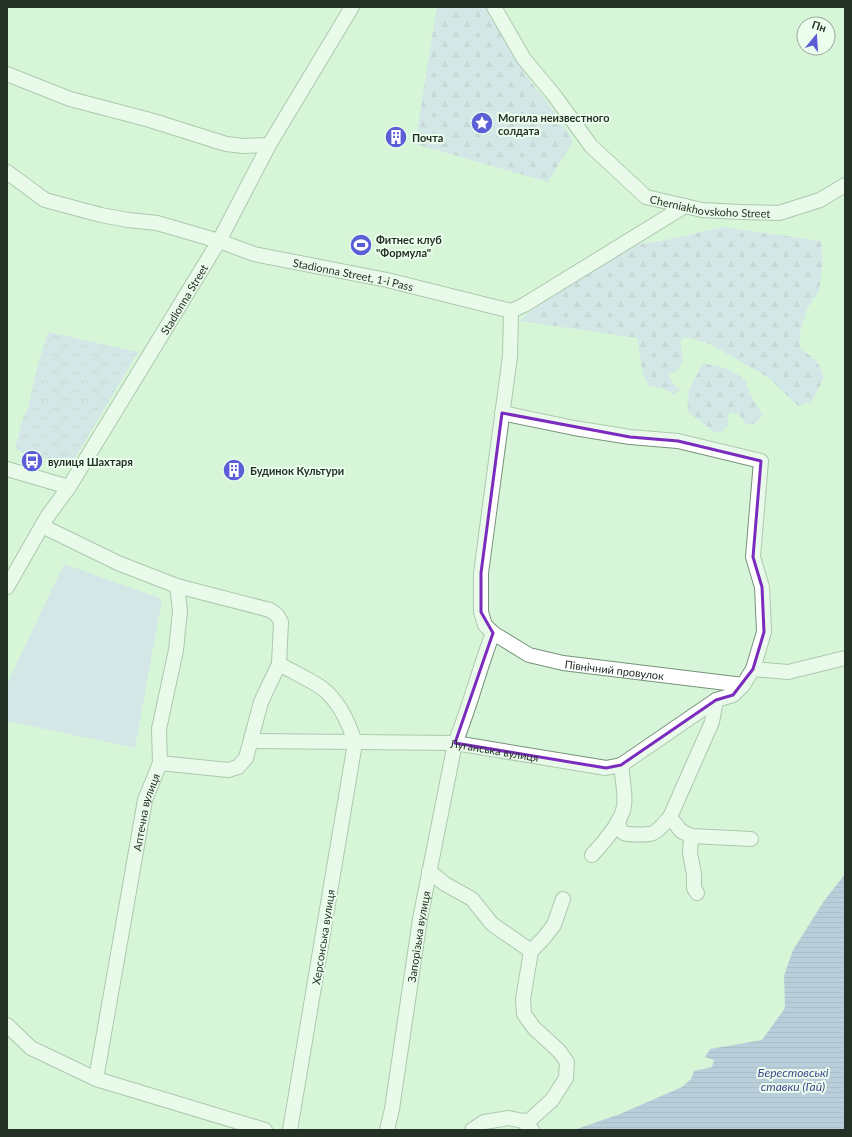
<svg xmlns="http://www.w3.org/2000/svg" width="852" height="1137" font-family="Lato,sans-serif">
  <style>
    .grass { fill: #cfd5f8 }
    .forest { fill: url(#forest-firs) }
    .park { fill: url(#park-crowns) }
    .water { fill: url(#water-rules) }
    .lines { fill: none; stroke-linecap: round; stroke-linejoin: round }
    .minor-casing { stroke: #779379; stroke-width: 16 }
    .minor { stroke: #fff; stroke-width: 14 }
    .marked { fill: none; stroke: #7b2cbf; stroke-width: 3; stroke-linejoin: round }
    .labels { text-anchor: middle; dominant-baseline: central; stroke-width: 4; stroke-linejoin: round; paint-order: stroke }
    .poi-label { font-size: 11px; font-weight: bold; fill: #253126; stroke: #ecfeed; text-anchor: start }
    .street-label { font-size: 11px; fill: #253126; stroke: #ecfeed }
    .water-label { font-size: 12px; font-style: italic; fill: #434790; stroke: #ecfeed }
  </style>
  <defs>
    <pattern id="forest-firs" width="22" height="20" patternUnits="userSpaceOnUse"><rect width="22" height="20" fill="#cfd5f8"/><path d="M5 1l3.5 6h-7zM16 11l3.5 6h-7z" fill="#b2b7d4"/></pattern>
    <pattern id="park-crowns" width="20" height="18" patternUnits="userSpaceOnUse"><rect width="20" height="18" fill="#cfd5f8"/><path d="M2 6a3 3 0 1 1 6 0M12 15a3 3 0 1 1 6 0" fill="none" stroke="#b2b7d4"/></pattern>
    <pattern id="water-rules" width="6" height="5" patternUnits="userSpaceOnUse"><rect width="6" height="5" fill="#959edb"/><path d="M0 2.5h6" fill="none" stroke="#7981b1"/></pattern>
  </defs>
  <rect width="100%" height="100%" fill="#d7f5d8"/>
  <polygon class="grass" points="64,564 162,599 135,748 7,721 7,684"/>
  <g class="forest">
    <polygon points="437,7 486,7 526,76 554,111 573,141 548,182 415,144"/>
    <path d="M723,227L821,241L823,261L819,291L807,309L800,333V348L817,361L824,378L811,402L798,406L769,378L710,344L685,337L680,342C684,357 686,368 669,375L673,384L681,390L673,394L664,389L649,386L643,374L637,338L520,321L569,274L619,247L661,241Z"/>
    <path d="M703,363L728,369L745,379C748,394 756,401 762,415L756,423L747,425L738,414L730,412L728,416V425L723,431L714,432L687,411L689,390Z"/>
  </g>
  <polygon class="park" points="48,332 138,352 71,465 24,453 15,448 23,418 28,408 37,368"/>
  <polygon class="water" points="845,874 845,1130 574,1130 620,1114 682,1087 691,1079 694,1071 712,1067 714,1060 705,1057 710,1049 762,1040 785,1008 784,976 793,950 824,901"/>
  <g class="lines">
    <g class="minor-casing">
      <g id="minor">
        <path id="s1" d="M494,7L524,59L554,95L591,146L646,197L702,210L740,212L779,213L820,200L845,185"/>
        <polyline points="7,74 70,99 150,120 226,144 244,146 269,145"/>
        <path id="s2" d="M7,172L45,200L101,215L128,220L157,223L219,241L254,254L387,280L511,311L524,305L685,206"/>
        <polyline points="7,469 69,487"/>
        <path id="s3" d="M7,587L47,517L69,487L219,241L269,145L352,7"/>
        <path id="s4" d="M493,633L529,655L563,663L743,685"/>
        <path d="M279,664C293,672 309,679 322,688C340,702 349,723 355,743L290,1130"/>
        <polyline points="753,669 788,672 845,658"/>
        <path id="s5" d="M251,741L455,743L606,768L621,765L716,700L733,695L743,685L753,669L764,632L762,587L753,557L761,461L678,441L630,437L574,428L502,413"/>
        <polyline points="160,763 228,770 238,767 246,758 261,702 279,664 281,622 277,615 270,610 177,586"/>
        <polyline points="670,817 712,722 716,700"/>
        <path d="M618,822C619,826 620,831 624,833C628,835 649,835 653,833C660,830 665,822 670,817L681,831L691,836L751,839"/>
        <polyline points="691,836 690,853 694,874 694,888 697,893"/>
        <path d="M592,855C603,843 622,822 624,806C626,796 622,776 621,765"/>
        <polyline points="429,871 445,884 472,899 492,924 531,951 543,939 554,925 563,899"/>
        <path id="s6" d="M7,1025L31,1048L96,1079L145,800L160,763L159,729L176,650L180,611L177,586L118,563L42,526"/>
        <polyline points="96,1079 265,1130"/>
        <polyline points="523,1121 530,1120 552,1100 566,1078 567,1062 559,1051 534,1028 524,1014 523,999 531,951"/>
        <path id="s7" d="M387,1130L392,1109L420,919L455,743C470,707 479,669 493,633L485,625L481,612V573L510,356L511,311"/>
        <polyline points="472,1130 484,1122 509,1118 523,1121 532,1130"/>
      </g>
    </g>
    <use href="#minor" class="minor"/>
  </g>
  <path d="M0 0H852V1137H0ZM502,413L630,437L678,441L761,461L753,557L762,587L764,632L753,669L733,695L716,700L621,765L606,768L455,743L493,633L481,612V573Z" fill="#d7f5d8" fill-opacity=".55" fill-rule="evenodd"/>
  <path class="marked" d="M502,413L630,437L678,441L761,461L753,557L762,587L764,632L753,669L733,695L716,700L621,765L606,768L455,743L493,633L481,612V573Z"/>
  <defs>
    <g id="sight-disc" transform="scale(1.15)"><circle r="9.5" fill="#5b5ed6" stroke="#ecfeed"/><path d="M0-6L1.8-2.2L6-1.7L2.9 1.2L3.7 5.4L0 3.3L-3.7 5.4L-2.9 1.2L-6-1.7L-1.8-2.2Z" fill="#fff"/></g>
    <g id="building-disc" transform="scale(1.15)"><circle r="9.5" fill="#5b5ed6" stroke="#ecfeed"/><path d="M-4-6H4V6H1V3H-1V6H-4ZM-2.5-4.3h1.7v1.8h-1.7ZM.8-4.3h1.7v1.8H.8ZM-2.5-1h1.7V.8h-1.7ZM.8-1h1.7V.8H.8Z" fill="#fff"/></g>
    <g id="stadium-disc" transform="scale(1.15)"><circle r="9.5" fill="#5b5ed6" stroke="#ecfeed"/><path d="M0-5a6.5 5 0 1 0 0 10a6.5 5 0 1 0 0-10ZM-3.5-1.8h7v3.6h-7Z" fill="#fff"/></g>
    <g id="bus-disc" transform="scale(1.15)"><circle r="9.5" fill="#5b5ed6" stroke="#ecfeed"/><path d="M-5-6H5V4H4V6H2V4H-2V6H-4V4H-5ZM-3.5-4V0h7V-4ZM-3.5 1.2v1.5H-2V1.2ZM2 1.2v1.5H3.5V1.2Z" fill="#fff"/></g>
  </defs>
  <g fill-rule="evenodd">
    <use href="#sight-disc" x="482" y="123"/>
    <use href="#building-disc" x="396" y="137"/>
    <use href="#stadium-disc" x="361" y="245"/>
    <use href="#bus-disc" x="32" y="461"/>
    <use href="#building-disc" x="234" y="470"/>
  </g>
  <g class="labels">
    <g class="poi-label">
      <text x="498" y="117">Могила неизвестного<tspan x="498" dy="13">солдата</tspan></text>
      <text x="412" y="137">Почта</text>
      <text x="376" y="239">Фитнес клуб<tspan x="376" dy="13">"Формула"</tspan></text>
      <text x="48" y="461">вулиця Шахтаря</text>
      <text x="250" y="470">Будинок Культури</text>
    </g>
    <g class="street-label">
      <text stroke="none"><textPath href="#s1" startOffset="310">Cherniakhovskoho Street</textPath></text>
      <text stroke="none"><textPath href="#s2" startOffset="365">Stadionna Street, 1-i Pass</textPath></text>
      <text stroke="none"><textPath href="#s3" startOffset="338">Stadionna Street</textPath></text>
      <text stroke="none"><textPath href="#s4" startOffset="129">Північний провулок</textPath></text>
      <text stroke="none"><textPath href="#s5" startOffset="244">Луганська вулиця</textPath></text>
      <text stroke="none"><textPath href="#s6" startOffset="377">Аптечна вулиця</textPath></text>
      <text stroke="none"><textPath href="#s7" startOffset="196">Запорізька вулиця</textPath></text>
      <text transform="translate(323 937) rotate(-81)">Херсонська вулиця</text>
    </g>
    <g class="water-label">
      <text x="793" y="1072">Берестовські<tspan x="793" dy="14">ставки (Гай)</tspan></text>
    </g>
  </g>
  <rect width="852" height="1137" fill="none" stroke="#253126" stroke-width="16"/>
  <g transform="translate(816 36) rotate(18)"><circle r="19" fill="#ecfeed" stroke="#9cac9d"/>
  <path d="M0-3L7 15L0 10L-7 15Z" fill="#5b5ed6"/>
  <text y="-6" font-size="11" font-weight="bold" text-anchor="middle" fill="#253126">Пн</text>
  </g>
</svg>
